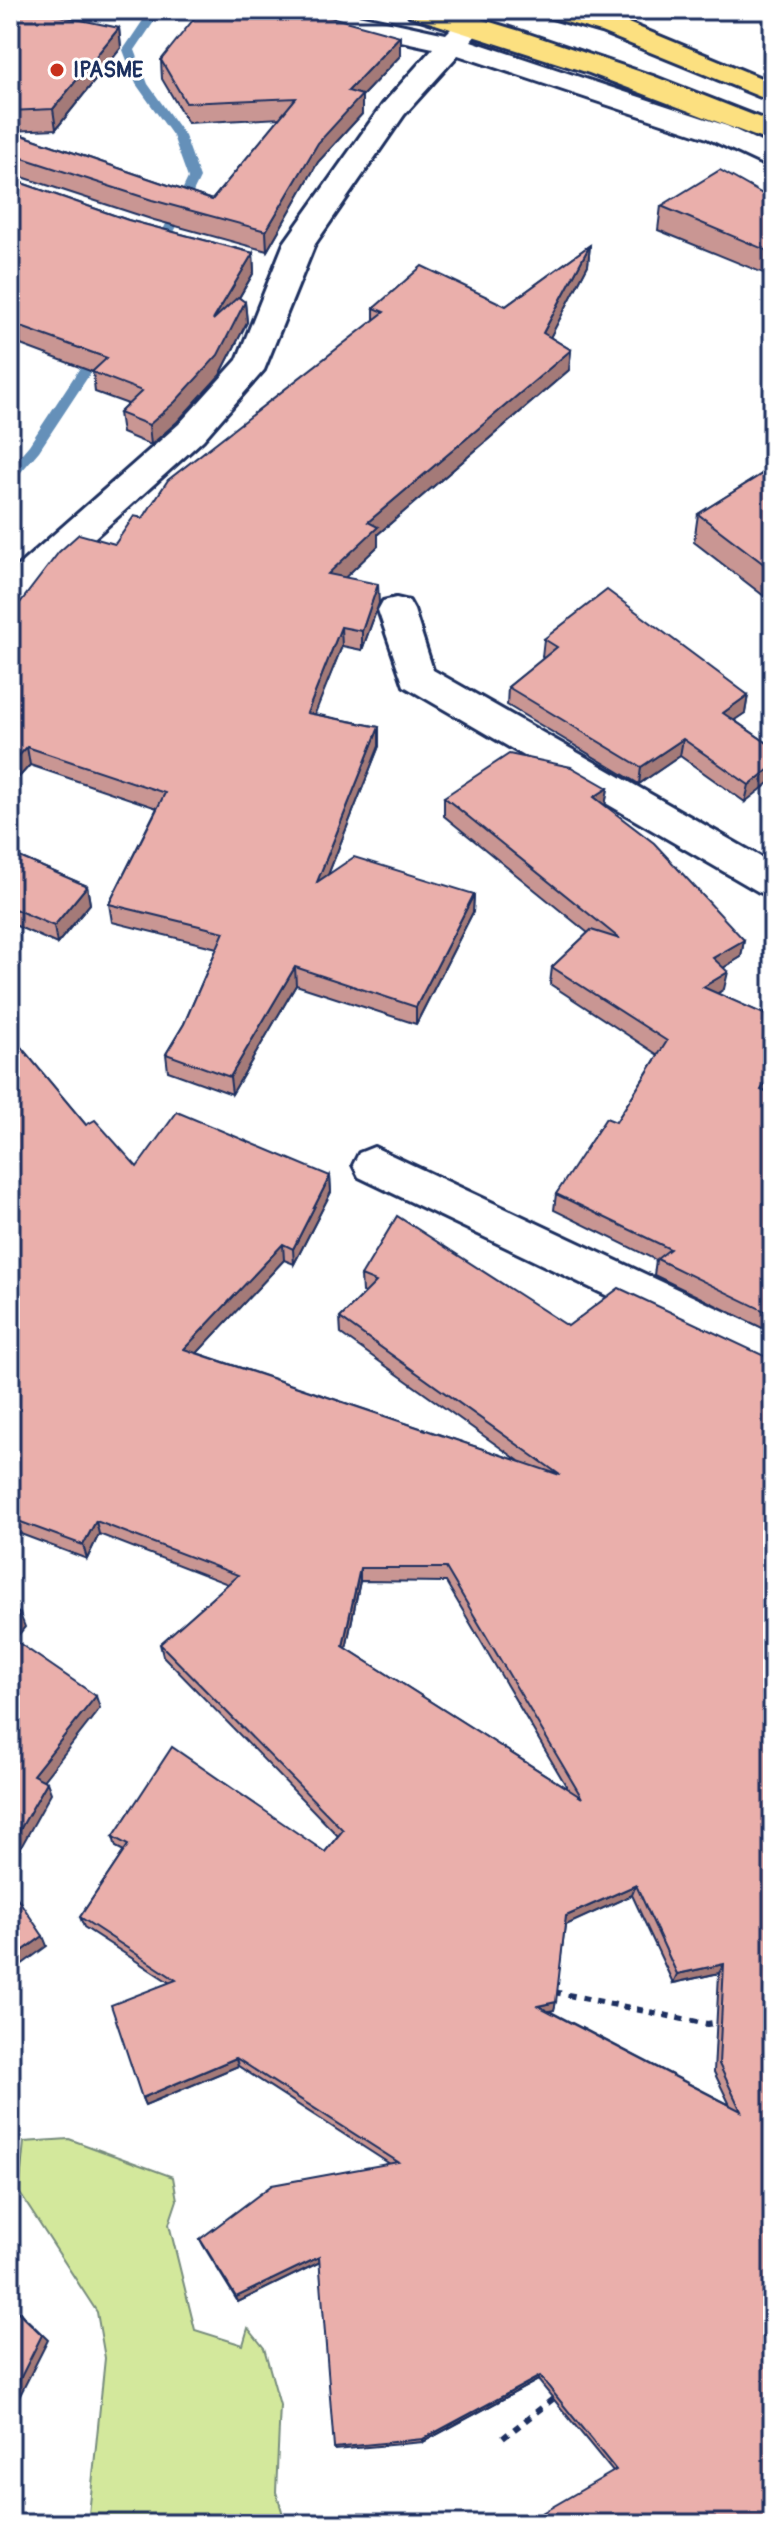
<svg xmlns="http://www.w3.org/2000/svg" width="783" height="2534" font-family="Pangolin,sans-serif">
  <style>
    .green { fill: #d3e89c; stroke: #778c7d; stroke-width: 2 }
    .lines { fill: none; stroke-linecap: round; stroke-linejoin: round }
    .stream { fill: #6590b9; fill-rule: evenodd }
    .street-casing { stroke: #1b2f5e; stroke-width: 6 }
    .primary-casing { stroke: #1b2f5e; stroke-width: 6 }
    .path { stroke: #1b2f5e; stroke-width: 6; stroke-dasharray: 7 7; stroke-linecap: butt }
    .street { fill: #fff; fill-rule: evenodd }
    .primary { fill: #fce080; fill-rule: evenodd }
    .wall { fill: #c99693; stroke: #1b2f5e; stroke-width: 2; fill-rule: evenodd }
    .shaded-wall { fill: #a47a78; stroke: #1b2f5e; stroke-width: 2 }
    .building { fill: #eaafab; stroke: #1b2f5e; stroke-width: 2; fill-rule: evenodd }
    .poi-dot { fill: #c8321e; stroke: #fff; stroke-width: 3 }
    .labels { text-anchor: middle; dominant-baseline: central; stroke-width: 6; stroke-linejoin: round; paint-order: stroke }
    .far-poi-label { font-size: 22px; font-weight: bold; fill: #1b2f5e; stroke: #fff; text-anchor: start }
  </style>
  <rect width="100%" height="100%" fill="#fff"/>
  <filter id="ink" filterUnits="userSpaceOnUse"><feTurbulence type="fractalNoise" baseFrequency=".0125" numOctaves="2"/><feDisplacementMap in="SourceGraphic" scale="16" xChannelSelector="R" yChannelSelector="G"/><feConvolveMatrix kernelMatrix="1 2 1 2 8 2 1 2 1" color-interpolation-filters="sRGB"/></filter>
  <g filter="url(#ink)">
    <polygon class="green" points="69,2139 173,2177 177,2200 169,2224 195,2330 243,2345 248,2328 264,2348 280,2405 276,2492 286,2524 88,2524 105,2358 97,2312 19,2192 24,2142"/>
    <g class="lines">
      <g class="stream">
        <polygon points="150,10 162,10 135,50 148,84 185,136 200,178 165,251 159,255 153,251 188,178 173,136 136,84 123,50"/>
        <polygon points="98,347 105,351 39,451 15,479 10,481 10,467 29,445 93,348"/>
      </g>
      <g class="street-casing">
        <g id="street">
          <path d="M282,10H335L446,34C458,22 463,14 481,18L485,24L471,41L727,126L773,148V169L707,138L458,55L404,115L315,244L264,370L203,440L23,602L10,605V573L179,424L237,360L284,243L383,104L433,48L286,16Z"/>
          <polygon points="396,598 409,601 414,610 433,670 773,864 773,897 759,892 404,686 378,610 383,601"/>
          <polygon points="374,1147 773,1334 773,1375 359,1177 353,1165 359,1153"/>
        </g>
      </g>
      <g class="primary-casing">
        <g id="primary">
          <polygon points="406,10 450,10 520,31 653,76 773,123 773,143 589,73 410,16"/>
          <polygon points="541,10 586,10 621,20 773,83 773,102 601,32 545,16"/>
        </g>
      </g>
      <g class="path">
        <polyline points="554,1992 707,2024 721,2022"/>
        <polyline points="503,2438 558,2395"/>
      </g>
      <use href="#street" class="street"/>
      <use href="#primary" class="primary"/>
    </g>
    <g class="wall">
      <polygon points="10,10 119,28 121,48 56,129 10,131"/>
      <polygon points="400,56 362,96 362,114 318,162 267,251 154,220 10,173 10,131 212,200 280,118 188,123 162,79 161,60"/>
      <polygon points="10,179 128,220 253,253 254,272 239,298 245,302 247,322 220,375 177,422 151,445 122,433 119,413 128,404 95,392 93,372 10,341"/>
      <polygon points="773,200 773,277 658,230 661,206"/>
      <polygon points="590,245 588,265 550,337 571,350 569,370 378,534 378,546 345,577 379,603 362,650 342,646 314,714 379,727 379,746 328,875 474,894 473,912 416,1024 296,985 232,1094 168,1071 166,1054 184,1024 217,948 112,922 109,904 157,808 30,765 10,787 10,616 115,544 143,518 374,320 374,308 506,306"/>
      <polygon points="773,467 773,603 694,542 698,514"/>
      <polygon points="544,639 748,695 745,713 734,720 773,747 745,802 680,756 639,784 507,705 508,687 544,658 542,657"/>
      <polygon points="608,788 605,806 744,940 741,957 723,968 724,989 717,994 773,1018 773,1080 766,1092 773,1095 773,1333 654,1275 656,1260 554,1210 556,1194 616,1122 658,1055 550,984 552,967 588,933 444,816 444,797"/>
      <polygon points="10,853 87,886 90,904 57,944 10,923"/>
      <path d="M10,1029L15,1040L86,1125L137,1167L330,1176L331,1192L294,1264L284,1260L197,1353L519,1461L341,1334L340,1318L365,1293L362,1292L361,1276L568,1326L773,1360V2524L613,2472L538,2380L423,2442L335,2450L320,2262L238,2302L203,2245L200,2239L390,2164L238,2066L145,2105L142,2098L170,1983L84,1927L80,1917L124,1851L116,1847L113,1837L325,1852L338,1836L163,1656L160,1644L228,1584L99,1534L87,1559L10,1530ZM360,1581L446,1582L568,1789L346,1648ZM632,1895L673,1983L719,1973L714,2072L730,2105L549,2011L554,2010L565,1925Z"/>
    </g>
    <g class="shaded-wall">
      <polygon points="119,28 121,48 56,129 53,109"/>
      <polygon points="400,36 400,56 362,96 362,114 318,162 267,251 266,231 348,91"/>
      <polygon points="590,245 588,265 542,353 543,333"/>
      <polygon points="253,253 254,272 214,340 213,320"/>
      <polygon points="245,302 247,322 220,375 177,422 151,445 149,425"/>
      <polygon points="571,350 569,370 378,534 378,546 329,593 328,574 368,522"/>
      <polygon points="378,584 379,603 362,650 362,631"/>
      <polygon points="341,627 342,646 308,731 307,713"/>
      <polygon points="748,695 745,713 720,730 723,713"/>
      <polygon points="379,727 379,746 318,900 317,882"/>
      <polygon points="683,739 680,756 639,784 641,767"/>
      <polygon points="27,747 30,765 10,787 10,765"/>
      <polygon points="773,766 773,780 745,802 749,785"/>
      <polygon points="608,788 605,806 594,797"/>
      <polygon points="87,886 90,904 57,944 54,926"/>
      <polygon points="474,894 473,912 416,1024 416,1007"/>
      <polygon points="744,940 741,957 710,976 713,958"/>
      <polygon points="295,967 296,985 232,1094 230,1077"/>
      <polygon points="728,972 724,989 699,1005 703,987"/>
      <polygon points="773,1070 773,1080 757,1107 761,1090"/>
      <polygon points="330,1176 331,1192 294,1264 293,1249"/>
      <polygon points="283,1244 284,1260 187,1364 184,1349"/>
      <polygon points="96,1521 99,1534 87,1559 83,1545"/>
      <polygon points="360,1568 360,1581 344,1659 343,1646"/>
      <polygon points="20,1614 25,1627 10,1645 10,1626"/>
      <polygon points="96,1696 100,1708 38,1787 33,1775"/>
      <polygon points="47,1782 51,1793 10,1867 10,1847"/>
      <polygon points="636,1885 632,1895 564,1926 566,1916"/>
      <polygon points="43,1936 47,1946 10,1973 10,1960"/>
      <polygon points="724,1964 719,1973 673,1983 677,1974"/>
      <polygon points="556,2002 554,2010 536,2014 538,2006"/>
      <polygon points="236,2058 238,2066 145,2105 142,2098"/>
      <polygon points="319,2257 320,2262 238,2302 236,2297"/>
      <polygon points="10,2303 48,2340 10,2415"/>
      <polygon points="540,2376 538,2380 423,2442 423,2439"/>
    </g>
    <g class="building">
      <polygon points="10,10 33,10 119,28 53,109 10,111"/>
      <polygon points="201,10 305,10 400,36 348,91 362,95 318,143 266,231 152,200 10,154 10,131 212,200 296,98 186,103 161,60"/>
      <polygon points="720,170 773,200 773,253 661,206"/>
      <polygon points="10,179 128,220 253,253 213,320 238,297 245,302 218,355 175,402 149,425 119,413 142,391 92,372 107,358 10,323"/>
      <polygon points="590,245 543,333 571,350 368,522 378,527 328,574 378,584 362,631 341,627 307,713 379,727 317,882 354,857 474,894 416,1007 295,967 230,1077 166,1054 184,1024 224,932 109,904 165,793 27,747 10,765 10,616 59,552 79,534 115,544 134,516 143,518 168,480 384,312 374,308 422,266 506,306"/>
      <polygon points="773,467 773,571 698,514"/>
      <polygon points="607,590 748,695 723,713 773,747 773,766 749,785 683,739 641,767 508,687 557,647 544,639"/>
      <polygon points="509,754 571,767 608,788 594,797 654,843 744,940 713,958 728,972 703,987 773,1018 773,1070 761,1090 773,1095 773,1130 768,1138 773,1140 773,1315 657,1259 670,1249 556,1194 606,1118 616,1122 667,1041 552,967 591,930 620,939 444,797"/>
      <polygon points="10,853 87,886 54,926 10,907"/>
      <path d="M10,1029L15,1040L86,1125L95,1120L137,1167L177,1112L330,1176L293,1249L283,1244L184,1349L560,1475L340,1318L376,1282L361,1276L397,1216L568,1326L619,1288L773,1360V2524H523L616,2470L540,2376L423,2439L334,2448L319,2257L236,2297L200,2239L272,2185L398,2162L236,2058L142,2098L111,2005L176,1980L80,1917L128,1845L113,1837L172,1747L325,1852L343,1830L160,1644L238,1575L96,1521L83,1545L10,1518ZM360,1568H446L582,1798L343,1646ZM636,1885L677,1974L724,1964L719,2064L741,2111L538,2006L556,2002L566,1916Z"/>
      <polygon points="10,1607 20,1614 10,1626"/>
      <polygon points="10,1637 96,1696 33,1775 47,1782 10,1847"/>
      <polygon points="10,1887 43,1936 10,1960"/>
      <polygon points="10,2304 42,2335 10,2399"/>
    </g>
  </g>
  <circle class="poi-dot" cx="57" cy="70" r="8"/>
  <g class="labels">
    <g class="far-poi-label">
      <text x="73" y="70">IPASME</text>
    </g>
  </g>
  <rect width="783" height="2534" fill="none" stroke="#fff" stroke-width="40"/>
  <rect x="20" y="20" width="743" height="2494" fill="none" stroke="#1b2f5e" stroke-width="3" filter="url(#ink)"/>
</svg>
